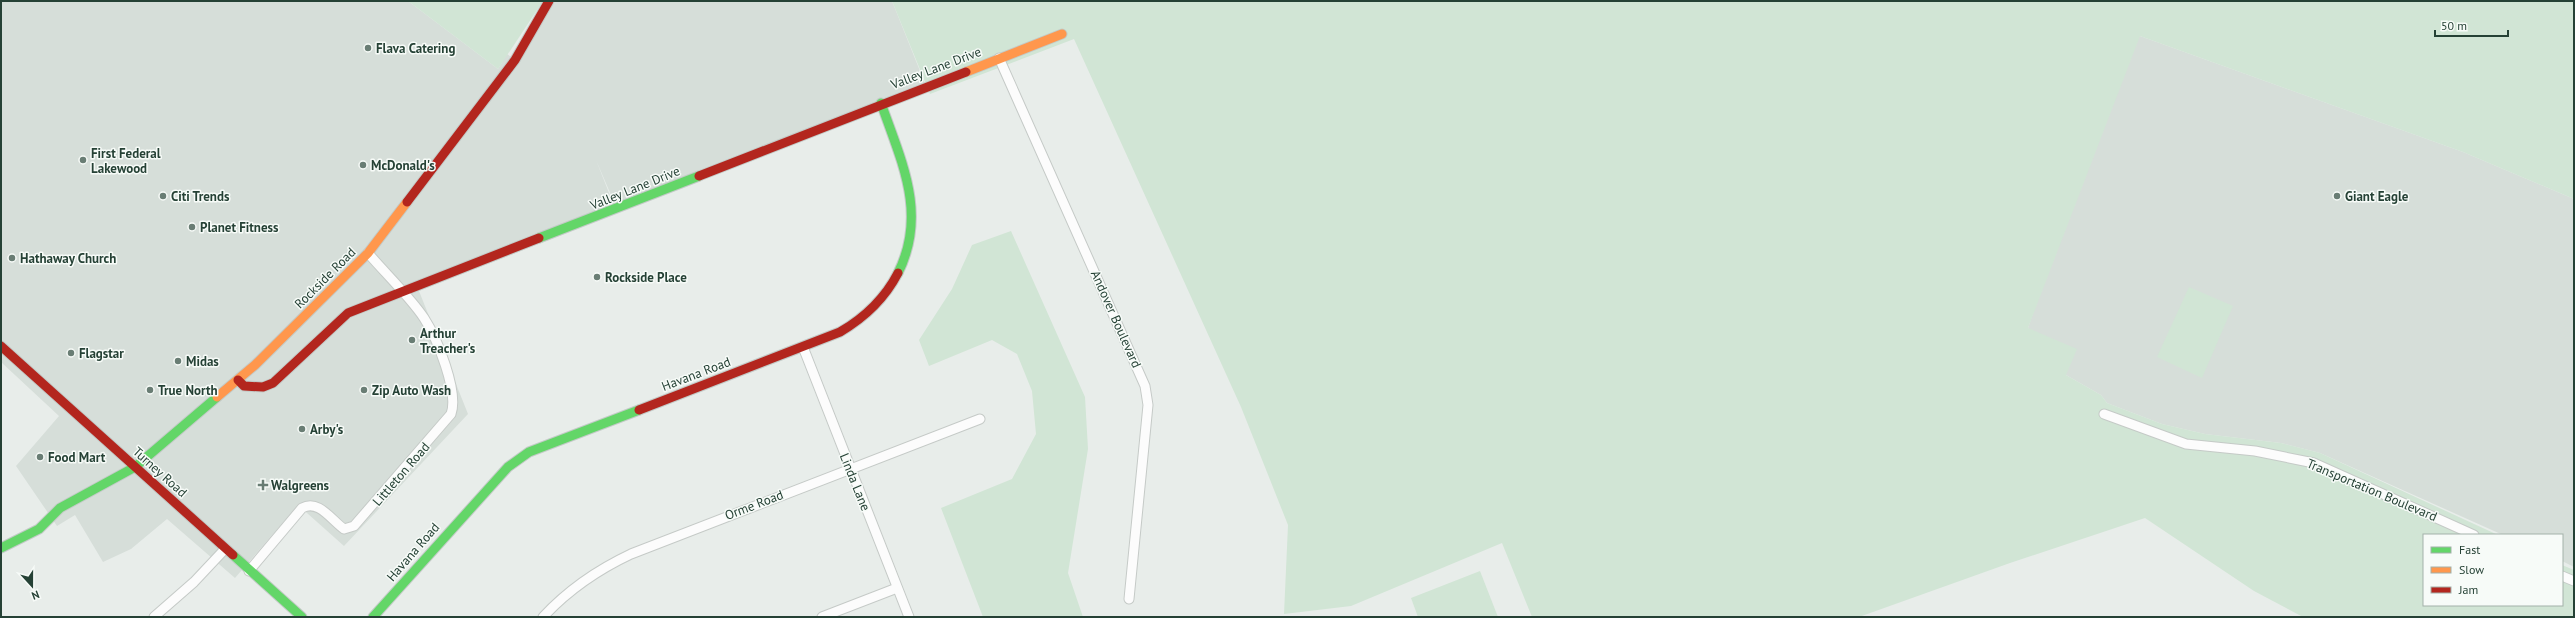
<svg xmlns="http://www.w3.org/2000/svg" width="2575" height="618" font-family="'PT Sans',sans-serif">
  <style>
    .built { fill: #d6ded9 }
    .green { fill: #d1e5d5 }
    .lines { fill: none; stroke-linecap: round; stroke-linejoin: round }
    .street-casing { stroke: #c5cac7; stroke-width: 11 }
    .fast-casing { stroke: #c3cac7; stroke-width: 11 }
    .slow-casing { stroke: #c3cac7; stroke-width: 11 }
    .jam-casing { stroke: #c3cac7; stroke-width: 11 }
    .street { stroke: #fcfcfc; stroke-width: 9 }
    .fast { stroke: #63d668; stroke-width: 9 }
    .slow { stroke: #ff974d; stroke-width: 9 }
    .jam { stroke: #b3261e; stroke-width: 9 }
    .poi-dot { fill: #697d74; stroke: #f7fbf8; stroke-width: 1.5 }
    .labels { text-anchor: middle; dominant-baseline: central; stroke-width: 3; stroke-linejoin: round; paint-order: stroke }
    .poi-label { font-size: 13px; font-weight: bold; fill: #254135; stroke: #f7fbf8; text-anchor: start }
    .street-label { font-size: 13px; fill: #254135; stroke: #f7fbf8 }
  </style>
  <rect width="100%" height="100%" fill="#e8edea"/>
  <g class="built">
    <polygon points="1,1 408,1 498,69 507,54 516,60 549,1 892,1 926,86 617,209 596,160 617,213 419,291 468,414 344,546 298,505 235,578 167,519 131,549 103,562 75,515 57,526 16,466 59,416 1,362"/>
    <polygon points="2140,36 2463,152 2574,199 2574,567 2562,561 2562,535 2503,535 2320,453 2281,443 2205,434 2162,424 2107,403 2101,395 2066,375 2028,328 2124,41"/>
  </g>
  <g class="green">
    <polygon points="408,1 543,1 498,69"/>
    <polygon points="892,1 2574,1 2574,199 2463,152 2140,36 2028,328 2077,349 2066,375 2101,395 2107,403 2162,424 2205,434 2281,443 2320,453 2498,535 2424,535 2424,605 2562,605 2562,565 2574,570 2574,617 2303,617 2254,591 2145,518 2010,563 1859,617 1532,617 1502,543 1351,606 1284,614 1288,525 1241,407 1074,39 930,94"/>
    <polygon points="1011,231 1085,397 1088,449 1068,573 1083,617 983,617 941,508 1012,479 1036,434 1032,391 1017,354 992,340 929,366 919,340 952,289 972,245"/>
    <polygon points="2189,287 2233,306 2202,378 2157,357"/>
    <polygon points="1480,571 1498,617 1418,617 1411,598"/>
  </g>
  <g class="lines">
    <g class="street-casing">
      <g id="street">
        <polyline points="999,58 1145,386 1148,405 1129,599"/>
        <polyline points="803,347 909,617"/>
        <polyline points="2104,414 2186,444 2255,451 2314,463 2474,535"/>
        <path d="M249,571L302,508C319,499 331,520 344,529L354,526L451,414C459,392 437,338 424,318C410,297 385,273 368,253"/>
        <polyline points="2562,576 2574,581"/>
        <polyline points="154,617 194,582 225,549"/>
        <path d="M543,617C569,589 597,570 631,554L980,419"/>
        <polyline points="822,617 897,588"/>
      </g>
    </g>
    <g class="fast-casing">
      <g id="fast">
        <path d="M881,103C901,161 928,213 898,273"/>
        <polyline points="539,238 699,176"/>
        <polyline points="1,548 39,529 60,508 135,467 217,397"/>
        <polyline points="233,555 302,617"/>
        <polyline points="373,617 508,467 529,452 639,410"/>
      </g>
    </g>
    <g class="slow-casing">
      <g id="slow">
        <polyline points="966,72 1062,34"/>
        <polyline points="217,397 255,365 368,253 407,202"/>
      </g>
    </g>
    <g class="jam-casing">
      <g id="jam">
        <polyline points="699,176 966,72"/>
        <polyline points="407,202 515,60 549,1"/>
        <polyline points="1,346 233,555"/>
        <polyline points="238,380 244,386 263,387 273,383 348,313 539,238"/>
        <path d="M639,410L840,332C864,318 885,298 898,273"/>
      </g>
    </g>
    <use href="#street" class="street"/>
    <use href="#fast" class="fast"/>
    <use href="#slow" class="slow"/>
    <use href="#jam" class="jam"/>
  </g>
  <g class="poi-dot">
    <circle cx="368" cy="48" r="4"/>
    <circle cx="83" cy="160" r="4"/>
    <circle cx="363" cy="165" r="4"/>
    <circle cx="163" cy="196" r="4"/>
    <circle cx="2337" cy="196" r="4"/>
    <circle cx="192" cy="227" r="4"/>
    <circle cx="12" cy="258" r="4"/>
    <circle cx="597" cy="277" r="4"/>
    <circle cx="412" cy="340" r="4"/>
    <circle cx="71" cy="353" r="4"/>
    <circle cx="178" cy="361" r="4"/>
    <circle cx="150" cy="390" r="4"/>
    <circle cx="364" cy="390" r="4"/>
    <circle cx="302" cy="429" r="4"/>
    <circle cx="40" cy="457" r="4"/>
    <path d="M261 479h4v4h4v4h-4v4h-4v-4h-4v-4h4z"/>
  </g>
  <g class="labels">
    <g class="poi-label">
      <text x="376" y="48">Flava Catering</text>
      <text x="91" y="153">First Federal<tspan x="91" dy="15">Lakewood</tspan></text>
      <text x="371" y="165">McDonald's</text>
      <text x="171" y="196">Citi Trends</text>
      <text x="2345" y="196">Giant Eagle</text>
      <text x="200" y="227">Planet Fitness</text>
      <text x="20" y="258">Hathaway Church</text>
      <text x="605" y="277">Rockside Place</text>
      <text x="420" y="333">Arthur<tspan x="420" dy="15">Treacher's</tspan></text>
      <text x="79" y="353">Flagstar</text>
      <text x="186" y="361">Midas</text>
      <text x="158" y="390">True North</text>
      <text x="372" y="390">Zip Auto Wash</text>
      <text x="310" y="429">Arby's</text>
      <text x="48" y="457">Food Mart</text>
      <text x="271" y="485">Walgreens</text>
    </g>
    <g class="street-label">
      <text transform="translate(936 68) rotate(-21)">Valley Lane Drive</text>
      <text transform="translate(635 188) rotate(-22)">Valley Lane Drive</text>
      <text transform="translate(325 278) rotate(-45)">Rockside Road</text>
      <text transform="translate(1116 319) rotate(66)">Andover Boulevard</text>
      <text transform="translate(696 374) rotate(-21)">Havana Road</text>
      <text transform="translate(160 472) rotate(42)">Turney Road</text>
      <text transform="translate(401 474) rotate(-49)">Littleton Road</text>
      <text transform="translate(855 482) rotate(68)">Linda Lane</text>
      <text transform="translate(2372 490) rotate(23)">Transportation Boulevard</text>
      <text transform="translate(754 505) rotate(-21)">Orme Road</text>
      <text transform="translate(413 552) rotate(-49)">Havana Road</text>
    </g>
  </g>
  <rect width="2575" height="618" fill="none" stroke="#254135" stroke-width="4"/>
  <rect x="2423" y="534" width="140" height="72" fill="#f7fbf8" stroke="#a3b1aa"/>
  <rect x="2431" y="547" width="20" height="6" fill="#63d668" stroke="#a3b1aa"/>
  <text x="2459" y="554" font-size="12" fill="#254135">Fast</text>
  <rect x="2431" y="567" width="20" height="6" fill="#ff974d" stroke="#a3b1aa"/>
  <text x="2459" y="574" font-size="12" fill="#254135">Slow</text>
  <rect x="2431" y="587" width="20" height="6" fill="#b3261e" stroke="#a3b1aa"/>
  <text x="2459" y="594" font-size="12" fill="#254135">Jam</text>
  <g transform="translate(32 586) rotate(159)" stroke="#f7fbf8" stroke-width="3" paint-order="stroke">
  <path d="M0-3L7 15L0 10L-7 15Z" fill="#254135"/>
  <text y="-6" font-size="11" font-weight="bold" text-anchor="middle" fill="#254135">N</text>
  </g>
  <path d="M2435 30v6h73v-6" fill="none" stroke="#254135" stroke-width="2"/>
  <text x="2441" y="30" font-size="12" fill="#254135" stroke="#f7fbf8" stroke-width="3" paint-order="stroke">50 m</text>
</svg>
